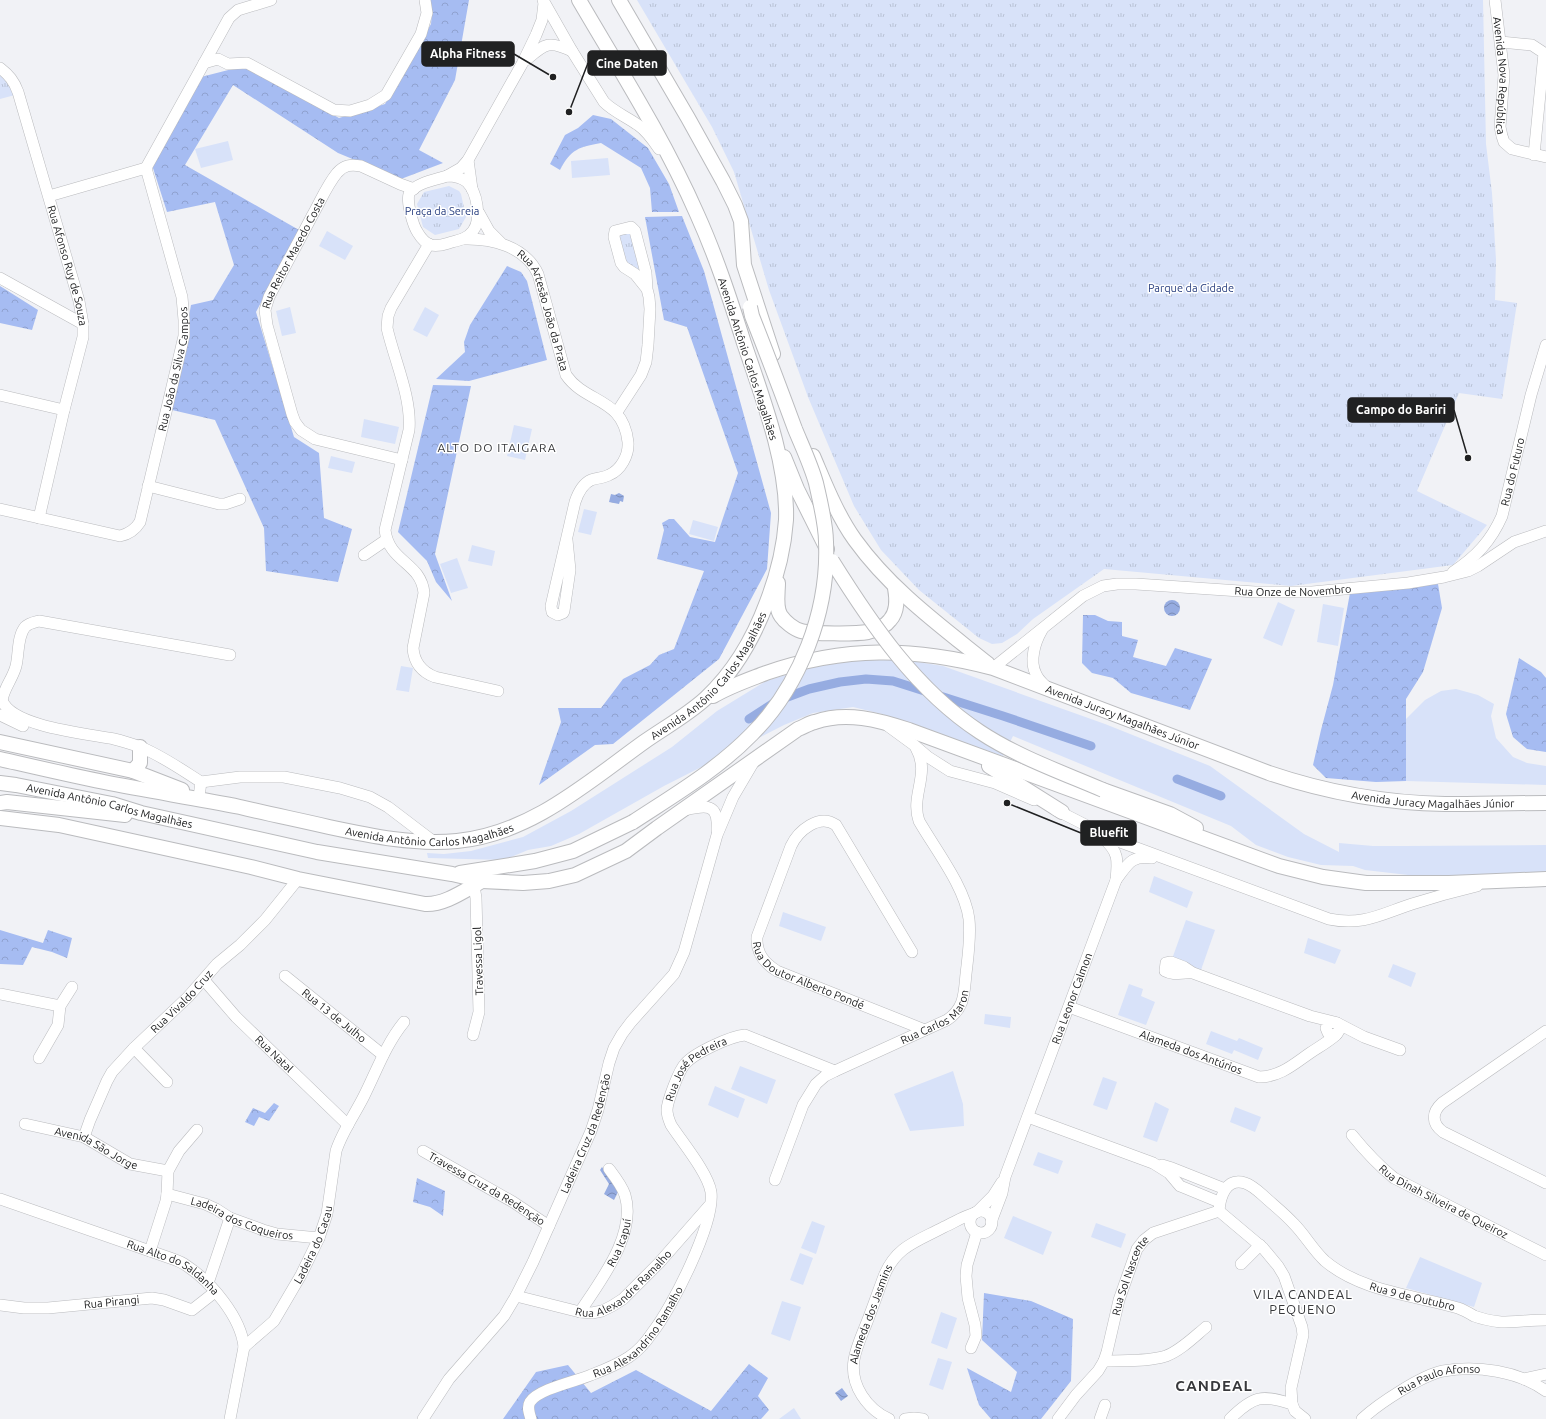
<svg xmlns="http://www.w3.org/2000/svg" width="1546" height="1419" font-family="Ubuntu,sans-serif">
  <style>
    .grass { fill: #d8e2f9 }
    .forest { fill: url(#forest-crowns) }
    .park { fill: url(#park-tufts) }
    .water { fill: url(#water-waves) }
    .lines { fill: none; stroke-linecap: round; stroke-linejoin: round }
    .canal { stroke: #96ace1; stroke-width: 9 }
    .minor-casing { stroke: #babbbe; stroke-width: 12 }
    .major-casing { stroke: #babbbe; stroke-width: 16 }
    .minor { stroke: #fff; stroke-width: 11 }
    .major { stroke: #fff; stroke-width: 14 }
    .major-bridge-casing { stroke: #babbbe; stroke-width: 16; stroke-linecap: butt }
    .major-bridge { stroke: #fff; stroke-width: 14 }
    .labels { text-anchor: middle; dominant-baseline: central; stroke-width: 3; stroke-linejoin: round; paint-order: stroke }
    .street-label { font-size: 11px; fill: #202122; stroke: #fff }
    .park-label { font-size: 11px; fill: #2b4181; stroke: #fff }
    .neighbourhood-label { font-size: 12px; letter-spacing: 1px; fill: #38393c; stroke: #fff }
    .quarter-label { font-size: 13px; letter-spacing: 1px; fill: #38393c; stroke: #fff }
    .district-label { font-size: 15px; font-weight: bold; letter-spacing: 1px; fill: #38393c; stroke: #fff }
    .leader { fill: none; stroke: #202122; stroke-width: 1.5 }
    .callout-dot { fill: #202122; stroke: #fff; stroke-width: 1.5 }
    .callout { fill: #202122; stroke: #202122; stroke-width: 1.5 }
    .callout-label { font-size: 12px; text-anchor: middle; font-weight: bold; fill: #fff }
  </style>
  <defs>
    <pattern id="forest-crowns" width="20" height="18" patternUnits="userSpaceOnUse"><rect width="20" height="18" fill="#a6bcf2"/><path d="M2 6a3 3 0 1 1 6 0M12 15a3 3 0 1 1 6 0" fill="none" stroke="#8fa1cf"/></pattern>
    <pattern id="park-tufts" width="24" height="20" patternUnits="userSpaceOnUse"><rect width="24" height="20" fill="#d8e2f9"/><path d="M3 7l-1-3M5 7V3M7 7l1-3M15 17l-1-3M17 17v-4M19 17l1-3" fill="none" stroke="#b9c2d5"/></pattern>
    <pattern id="water-waves" width="16" height="10" patternUnits="userSpaceOnUse"><rect width="16" height="10" fill="#96ace1"/><path d="M0 5q4-4 8 0t8 0" fill="none" stroke="#7a8cb6"/></pattern>
  </defs>
  <rect width="100%" height="100%" fill="#f1f2f6"/>
  <g class="grass">
    <polygon points="228,141 233,160 201,168 195,149"/>
    <polygon points="608,158 610,175 572,178 571,161"/>
    <polygon points="327,231 353,246 345,260 319,246"/>
    <polygon points="290,307 296,333 282,336 276,311"/>
    <polygon points="425,307 439,315 427,337 413,330"/>
    <polygon points="364,419 399,427 395,444 361,437"/>
    <polygon points="514,425 532,429 525,460 507,456"/>
    <polygon points="331,456 355,462 352,473 328,468"/>
    <polygon points="584,509 597,512 591,535 578,532"/>
    <polygon points="693,520 718,527 714,541 689,534"/>
    <polygon points="472,545 495,551 492,566 468,561"/>
    <polygon points="457,558 468,588 451,593 440,564"/>
    <polygon points="1278,602 1295,610 1282,646 1263,638"/>
    <polygon points="1323,604 1344,608 1338,646 1317,642"/>
    <polygon points="885,657 943,666 1105,724 1210,766 1304,834 1339,852 1339,843 1373,846 1405,846 1546,845 1546,872 1434,878 1365,870 1353,866 1321,865 1288,857 1256,845 1231,826 1013,736 1003,756 882,714 853,707 813,713 784,725 664,786 579,834 551,846 528,850 504,860 428,858 427,853 444,854 471,851 523,837 571,811 672,747 717,711 766,681 819,665"/>
    <polygon points="401,666 413,668 409,692 396,690"/>
    <polygon points="1456,689 1478,695 1494,704 1491,716 1496,738 1513,757 1527,763 1546,766 1546,785 1406,781 1406,719 1425,700 1441,691"/>
    <polygon points="1154,876 1193,892 1187,908 1149,892"/>
    <polygon points="783,912 826,927 821,941 779,926"/>
    <polygon points="1186,920 1215,930 1201,970 1172,959"/>
    <polygon points="1308,938 1341,950 1335,964 1304,953"/>
    <polygon points="1393,964 1416,973 1411,987 1388,977"/>
    <polygon points="1129,984 1143,989 1141,996 1155,1002 1146,1025 1118,1015"/>
    <polygon points="985,1014 1011,1017 1010,1028 984,1024"/>
    <polygon points="1211,1031 1237,1041 1239,1038 1263,1048 1258,1060 1234,1050 1232,1054 1206,1044"/>
    <polygon points="740,1066 776,1080 767,1104 731,1089"/>
    <polygon points="953,1071 963,1104 964,1126 910,1131 894,1094"/>
    <polygon points="1103,1077 1117,1082 1107,1110 1093,1105"/>
    <polygon points="715,1086 745,1099 738,1118 708,1105"/>
    <polygon points="1155,1102 1169,1109 1157,1142 1143,1137"/>
    <polygon points="1235,1107 1261,1117 1255,1132 1230,1122"/>
    <polygon points="1038,1152 1063,1161 1058,1174 1033,1165"/>
    <polygon points="1013,1216 1052,1232 1043,1255 1004,1238"/>
    <polygon points="812,1221 825,1226 816,1254 801,1248"/>
    <polygon points="1096,1223 1126,1234 1121,1248 1091,1237"/>
    <polygon points="800,1253 813,1258 803,1285 790,1280"/>
    <polygon points="1420,1257 1482,1283 1474,1307 1406,1288"/>
    <polygon points="782,1301 801,1307 790,1341 771,1334"/>
    <polygon points="941,1312 957,1318 947,1349 931,1343"/>
    <polygon points="938,1358 952,1362 943,1390 929,1385"/>
    <polygon points="794,1408 801,1419 779,1419"/>
  </g>
  <g class="forest">
    <polygon points="430,0 469,0 455,80 419,150 443,163 401,179 338,153 233,85 185,165 299,230 256,312 294,437 319,453 324,518 352,529 338,582 266,571 264,528 215,420 172,410 191,305 213,300 234,265 215,202 167,212 152,165 201,77 240,67 251,69 339,118 385,104 431,24 432,13"/>
    <path d="M593,115L611,119L648,148L669,184L679,212H652L650,188L641,168L601,143C579,147 571,149 560,170L550,164L565,135L578,128Z"/>
    <polygon points="682,216 704,271 771,513 767,569 719,659 613,744 595,745 539,785 561,722 558,708 601,708 623,679 650,665 659,655 674,649 704,571 657,559 664,530 662,523 669,519 674,519 690,537 715,542 738,473 687,327 664,320 645,217"/>
    <polygon points="507,266 521,272 527,281 547,360 469,381 436,379 465,352 464,342 470,325"/>
    <polygon points="0,286 38,310 32,330 0,323"/>
    <polygon points="433,385 471,386 435,554 452,601 436,582 427,561 398,532"/>
    <polygon points="1438,584 1442,608 1423,672 1406,699 1406,781 1376,782 1326,778 1313,765 1321,730 1333,685 1350,593"/>
    <polygon points="1083,615 1095,615 1108,621 1122,622 1122,636 1138,640 1133,657 1166,666 1175,648 1212,659 1190,710 1131,693 1113,678 1092,673 1082,663"/>
    <polygon points="1519,658 1541,672 1546,678 1546,752 1527,749 1513,737 1506,714"/>
    <polygon points="0,930 43,943 48,930 72,938 67,958 52,952 32,947 23,965 0,964"/>
    <polygon points="274,1103 279,1106 269,1121 259,1117 254,1126 245,1122 253,1108 265,1113"/>
    <polygon points="417,1178 445,1191 443,1216 430,1207 413,1202"/>
    <polygon points="984,1293 1031,1301 1073,1319 1071,1381 1041,1419 991,1419 979,1405 967,1368 1011,1392 1017,1372 982,1340"/>
    <polygon points="749,1364 768,1378 758,1396 769,1410 761,1419 503,1419 536,1372 568,1365 591,1393 636,1370 711,1411"/>
  </g>
  <g class="park">
    <polygon points="637,0 1483,0 1486,144 1492,193 1496,260 1495,300 1517,303 1502,399 1459,393 1417,491 1487,525 1453,565 1291,586 1104,569 1033,619 1017,634 1002,643 992,644 979,638 919,590 881,550 854,506 808,397 769,290 734,172 712,127"/>
    <polygon points="0,74 6,78 15,95 0,99"/>
    <polygon points="449,186 459,191 461,194 466,217 459,229 435,235 423,227 417,204 424,192"/>
    <polygon points="632,232 641,270 638,271 627,264 618,236 619,234"/>
  </g>
  <g class="water">
    <polygon points="619,493 624,496 623,502 620,501 619,504 609,502 611,494 615,495"/>
    <circle cx="1172" cy="608" r="8"/>
    <polygon points="602,1167 619,1190 614,1200 604,1194 609,1184 600,1170"/>
    <polygon points="842,1388 848,1396 841,1401 835,1393"/>
  </g>
  <g class="lines">
    <g class="canal">
      <polyline points="749,719 777,701 809,689 840,682 866,679 893,681 1003,716 1091,746"/>
      <polyline points="1177,779 1221,796"/>
    </g>
    <g class="minor-casing">
      <g id="minor">
        <path d="M543,0L572,51L604,102C614,112 627,117 638,125C647,131 653,140 659,149"/>
        <path id="s1" d="M1495,0L1504,75L1500,127L1502,136L1504,142L1512,149L1546,157"/>
        <polyline points="1501,42 1532,45 1544,53 1534,155"/>
        <path d="M526,60C545,44 548,40 572,51"/>
        <polyline points="204,63 218,59 228,64 247,63 334,110 350,111 370,105 386,95 421,34 427,13 425,0"/>
        <path id="s2" d="M0,68C9,75 14,81 18,92L79,301L83,324V337L64,410L39,518"/>
        <polyline points="468,160 472,189"/>
        <path d="M447,176C454,176 461,177 467,182C477,192 482,219 473,231C468,238 460,240 452,242C445,244 439,247 431,245C425,243 421,238 418,233C413,226 405,198 410,192C419,182 435,180 447,176Z"/>
        <polyline points="447,176 461,168 468,160 522,64 536,35 542,20 544,3"/>
        <polyline points="49,196 146,168"/>
        <polyline points="479,213 489,231 501,243"/>
        <path id="s3" d="M463,239C491,238 525,246 538,274L566,375C586,404 623,397 628,442C629,455 621,470 609,475C603,478 597,478 591,480C582,484 578,493 575,502L551,606L552,612L558,615L563,613L564,611L570,570L567,540"/>
        <path d="M429,244L391,308L388,316L387,328C394,359 412,398 409,430L385,530C389,563 421,562 424,593L413,648C414,662 422,672 435,677L498,691"/>
        <polyline points="0,278 83,324"/>
        <polyline points="0,395 64,410"/>
        <polyline points="617,412 641,375 646,362 648,345 650,309 649,297 647,289 646,273 635,231 631,227 615,231 614,237 621,263 624,267 635,274 647,289"/>
        <path id="s4" d="M402,460L315,439L301,430L295,422L292,414L267,325L265,310L269,297C283,270 298,243 312,216C320,202 327,185 337,173C344,165 351,164 361,166L400,184L414,189"/>
        <polyline points="148,486 219,504 225,504 240,499"/>
        <path id="s5" d="M0,509L120,536C129,534 135,530 140,522L184,336V320L182,297L146,168L229,18L238,10L271,0"/>
        <polyline points="364,555 386,540"/>
        <path id="s6" d="M1453,572C1476,557 1491,541 1502,516L1531,395L1546,345"/>
        <path d="M1042,630C1035,642 1029,661 1036,674C1038,680 1044,684 1048,689"/>
        <path id="s7" d="M993,668L1083,596L1103,586L1117,584H1136L1255,592H1312L1408,583L1444,577L1468,571L1478,566L1514,542L1546,531"/>
        <path d="M0,700H2C11,727 89,734 114,739C123,741 132,744 140,747C161,755 182,770 201,782L199,797"/>
        <path d="M2,700C4,688 13,678 16,666C19,654 17,637 25,627C29,623 35,622 39,621L230,655"/>
        <polyline points="0,715 23,726"/>
        <polyline points="888,726 914,745 928,757 950,771 995,783 1034,800"/>
        <polyline points="201,782 240,777 284,777 340,788 370,797 388,807 434,842"/>
        <path d="M685,810C706,805 719,803 717,830"/>
        <path d="M1056,810L1115,840L1329,919C1363,926 1381,914 1412,904C1434,897 1456,891 1477,886"/>
        <path d="M1103,838C1119,852 1118,860 1116,880"/>
        <path id="s8" d="M912,952L836,825C819,813 798,831 791,846L757,937C756,953 764,963 777,971L925,1030"/>
        <path d="M1193,973C1182,972 1174,976 1165,971L1166,963L1171,962L1184,967L1193,973L1310,1016L1334,1022L1337,1023L1340,1029L1337,1034L1333,1035L1328,1033L1326,1028L1329,1023L1334,1022"/>
        <path id="s9" d="M285,976L383,1055"/>
        <path id="s10" d="M204,980L236,1017L348,1125"/>
        <polyline points="0,994 60,1006"/>
        <path id="s11" d="M1069,1007L1259,1077C1280,1077 1294,1064 1310,1053C1319,1047 1328,1042 1336,1035"/>
        <polyline points="1337,1023 1364,1037 1400,1050"/>
        <path d="M1546,1031L1442,1103C1432,1112 1431,1123 1443,1132L1546,1183"/>
        <polyline points="473,1035 479,1012 476,898 474,886"/>
        <polyline points="134,1048 167,1082"/>
        <polyline points="39,1058 58,1025 60,1006 72,987"/>
        <polyline points="1028,1117 1153,1163 1169,1173 1180,1186 1185,1188 1219,1202"/>
        <path id="s12" d="M25,1124L84,1137L130,1164L168,1171"/>
        <path id="s13" d="M197,1130L179,1151L168,1171L167,1194L205,1204L216,1209L230,1218L263,1230L277,1234L319,1238"/>
        <path id="s14" d="M1352,1135C1365,1151 1378,1165 1394,1178L1546,1255"/>
        <path id="s15" d="M84,1137L90,1120L107,1081L112,1072L134,1048L188,997L217,964L240,945L265,920L298,879"/>
        <path id="s16" d="M423,1151L513,1202L549,1226"/>
        <polyline points="1162,1165 1172,1168 1225,1189"/>
        <path id="s17" d="M775,1180L803,1105L816,1084L825,1076L835,1071L947,1020C965,1008 964,993 966,974C968,956 971,937 969,919C965,887 935,849 919,821C910,795 931,774 916,748"/>
        <path id="s18" d="M0,1199L170,1258C176,1260 182,1262 187,1266C211,1282 241,1317 244,1347L230,1419"/>
        <path id="s19" d="M1219,1211C1220,1197 1226,1177 1245,1183C1254,1186 1260,1193 1267,1199C1276,1207 1286,1215 1294,1224C1305,1235 1313,1250 1325,1261C1362,1292 1414,1295 1458,1308C1464,1310 1469,1313 1474,1316C1482,1319 1492,1321 1501,1322C1516,1322 1531,1320 1546,1320"/>
        <polyline points="1219,1211 1263,1248 1278,1266 1284,1276 1302,1327 1303,1335 1291,1388 1292,1404"/>
        <circle cx="981" cy="1222" r="11"/>
        <polyline points="977,1212 993,1196 1002,1182"/>
        <path id="s20" d="M991,1222L1002,1193L1005,1177L1116,880C1128,864 1131,855 1152,858"/>
        <polyline points="150,1251 166,1201 167,1194"/>
        <polyline points="1241,1264 1260,1245"/>
        <polyline points="208,1283 230,1218"/>
        <path id="s21" d="M516,1296L580,1312L592,1313L602,1311L612,1306L623,1299L659,1263L709,1206"/>
        <path id="s22" d="M0,1305L24,1308H48L152,1298L164,1300L192,1310L215,1292"/>
        <path id="s23" d="M580,1312C600,1281 637,1235 625,1195C622,1186 615,1177 609,1169"/>
        <path id="s24" d="M244,1347L274,1321L301,1275L319,1238L327,1214L336,1151C342,1132 355,1114 364,1096C377,1070 386,1044 404,1022"/>
        <polyline points="971,1348 976,1336 975,1325 968,1298 966,1276 967,1265 977,1232"/>
        <path d="M1104,1361C1124,1360 1147,1362 1166,1356C1180,1351 1194,1337 1206,1327"/>
        <polyline points="1524,1379 1546,1374"/>
        <path id="s25" d="M423,1419L449,1379L504,1316L516,1296L533,1262L591,1131L598,1110L609,1063L614,1048L622,1034L631,1022L674,974L684,952L717,835L733,797L753,763"/>
        <path id="s26" d="M531,1419C529,1413 527,1407 530,1402C538,1389 577,1381 591,1375C604,1370 617,1365 629,1357C638,1351 646,1342 652,1333C672,1308 715,1223 711,1192C708,1173 682,1142 671,1125C669,1120 667,1116 667,1110C667,1102 679,1070 685,1064C694,1053 731,1036 745,1035L835,1071"/>
        <path id="s27" d="M889,1419C867,1409 850,1385 854,1360C856,1347 862,1335 867,1322C873,1307 878,1292 884,1276C896,1246 918,1241 944,1227C955,1222 964,1216 975,1213"/>
        <polyline points="905,1419 914,1418 923,1419"/>
        <path id="s28" d="M1058,1419L1076,1395L1098,1371L1104,1361L1107,1352L1119,1300L1137,1249L1144,1240L1153,1233L1219,1211"/>
        <polyline points="1100,1419 1105,1405"/>
        <path d="M1230,1419C1253,1396 1262,1394 1292,1404L1295,1411L1305,1419"/>
        <path id="s29" d="M1362,1419C1378,1404 1422,1375 1443,1371C1477,1365 1518,1371 1546,1391"/>
      </g>
    </g>
    <g class="major-casing">
      <g id="major">
        <polyline points="619,0 688,118 723,181 735,205 741,221 744,265 773,354"/>
        <path d="M813,456C825,484 837,515 855,540C891,590 941,626 988,664"/>
        <polyline points="784,457 797,489 827,549"/>
        <path d="M778,583C778,593 775,608 781,616C785,622 794,629 801,631C812,634 856,634 868,632C876,630 885,627 890,620C898,611 897,599 895,588"/>
        <path id="s30" d="M713,696C730,686 748,680 766,673C844,646 914,647 993,668L1269,773C1325,792 1385,803 1445,804C1479,804 1512,803 1546,803"/>
        <polyline points="0,742 133,771 182,790"/>
        <path id="s31" d="M0,759C35,767 69,775 104,782C149,791 195,798 240,807C269,814 299,820 329,827C371,836 414,845 457,841C530,834 587,783 644,742C664,728 689,714 706,698C734,672 754,637 767,602C777,576 784,549 786,520C788,464 762,396 744,343C730,299 716,256 697,214C664,139 620,70 579,0"/>
        <polyline points="989,766 1062,812"/>
        <polyline points="133,771 140,763 140,747"/>
        <path id="s32" d="M0,783L16,785L112,804L141,813L317,852L452,874L482,881L523,883L549,881L575,875L626,851L657,828L798,729C804,727 809,723 815,722C846,711 879,720 909,730L1279,866L1323,877L1366,883H1449L1546,879"/>
        <polyline points="1103,790 1170,814 1196,828"/>
        <polyline points="0,803 7,802 125,815"/>
        <path d="M0,818L59,825L251,867L298,879L425,904C445,905 465,890 482,881"/>
        <polyline points="460,873 535,861 573,851 633,822"/>
      </g>
    </g>
    <use href="#minor" class="minor"/>
    <use href="#major" class="major"/>
    <g class="major-bridge-casing">
      <g id="major-bridge">
        <path d="M832,561C872,625 916,690 980,732C1018,757 1061,772 1103,790"/>
        <path d="M633,822C674,795 717,770 752,734C800,686 829,611 826,542C826,524 820,501 816,483C811,465 802,446 795,429C781,391 767,354 752,316L750,307"/>
      </g>
    </g>
    <use href="#major-bridge" class="major-bridge"/>
  </g>
  <g class="labels">
    <g class="street-label">
      <text stroke="none"><textPath href="#s1" startOffset="76">Avenida Nova República</textPath></text>
      <text stroke="none"><textPath href="#s4" startOffset="296">Rua Reitor Macedo Costa</textPath></text>
      <text stroke="none"><textPath href="#s2" startOffset="211">Rua Afonso Ruy de Souza</textPath></text>
      <text stroke="none"><textPath href="#s3" startOffset="123">Rua Artesão João da Prata</textPath></text>
      <text transform="translate(748 359) rotate(72)">Avenida Antônio Carlos Magalhães</text>
      <text stroke="none"><textPath href="#s5" startOffset="305">Rua João da Silva Campos</textPath></text>
      <text stroke="none"><textPath href="#s6" startOffset="121">Rua do Futuro</textPath></text>
      <text stroke="none"><textPath href="#s7" startOffset="328">Rua Onze de Novembro</textPath></text>
      <text stroke="none"><textPath href="#s31" startOffset="774">Avenida Antônio Carlos Magalhães</textPath></text>
      <text stroke="none"><textPath href="#s30" startOffset="427">Avenida Juracy Magalhães Júnior</textPath></text>
      <text stroke="none"><textPath href="#s30" startOffset="751">Avenida Juracy Magalhães Júnior</textPath></text>
      <text stroke="none"><textPath href="#s32" startOffset="112">Avenida Antônio Carlos Magalhães</textPath></text>
      <text stroke="none"><textPath href="#s31" startOffset="438">Avenida Antônio Carlos Magalhães</textPath></text>
      <text transform="translate(478 961) rotate(-92)">Travessa Ligol</text>
      <text stroke="none"><textPath href="#s8" startOffset="371">Rua Doutor Alberto Pondé</textPath></text>
      <text stroke="none"><textPath href="#s20" startOffset="238">Rua Leonor Calmon</textPath></text>
      <text stroke="none"><textPath href="#s15" startOffset="170">Rua Vivaldo Cruz</textPath></text>
      <text stroke="none"><textPath href="#s17" startOffset="244">Rua Carlos Maron</textPath></text>
      <text stroke="none"><textPath href="#s9" startOffset="63">Rua 13 de Julho</textPath></text>
      <text stroke="none"><textPath href="#s11" startOffset="130">Alameda dos Antúrios</textPath></text>
      <text stroke="none"><textPath href="#s10" startOffset="102">Rua Natal</textPath></text>
      <text stroke="none"><textPath href="#s26" startOffset="463">Rua José Pedreira</textPath></text>
      <text stroke="none"><textPath href="#s25" startOffset="332">Ladeira Cruz da Redenção</textPath></text>
      <text stroke="none"><textPath href="#s12" startOffset="76">Avenida São Jorge</textPath></text>
      <text stroke="none"><textPath href="#s16" startOffset="74">Travessa Cruz da Redenção</textPath></text>
      <text stroke="none"><textPath href="#s14" startOffset="115">Rua Dinah Silveira de Queiroz</textPath></text>
      <text stroke="none"><textPath href="#s13" startOffset="153">Ladeira dos Coqueiros</textPath></text>
      <text stroke="none"><textPath href="#s23" startOffset="80">Rua Icapuí</textPath></text>
      <text stroke="none"><textPath href="#s24" startOffset="126">Ladeira do Cacau</textPath></text>
      <text stroke="none"><textPath href="#s18" startOffset="187">Rua Alto do Saldanha</textPath></text>
      <text stroke="none"><textPath href="#s28" startOffset="164">Rua Sol Nascente</textPath></text>
      <text stroke="none"><textPath href="#s21" startOffset="120">Rua Alexandre Ramalho</textPath></text>
      <text stroke="none"><textPath href="#s19" startOffset="253">Rua 9 de Outubro</textPath></text>
      <text stroke="none"><textPath href="#s22" startOffset="112">Rua Pirangi</textPath></text>
      <text stroke="none"><textPath href="#s27" startOffset="122">Alameda dos Jasmins</textPath></text>
      <text stroke="none"><textPath href="#s26" startOffset="151">Rua Alexandrino Ramalho</textPath></text>
      <text stroke="none"><textPath href="#s29" startOffset="89">Rua Paulo Afonso</textPath></text>
    </g>
    <g class="park-label">
      <text x="442" y="211">Praça da Sereia</text>
      <text x="1191" y="288">Parque da Cidade</text>
    </g>
    <g class="neighbourhood-label">
      <text x="497" y="447">ALTO DO ITAIGARA</text>
    </g>
    <g class="quarter-label">
      <text x="1303" y="1294">VILA CANDEAL<tspan x="1303" dy="15">PEQUENO</tspan></text>
    </g>
    <g class="district-label">
      <text x="1214" y="1385">CANDEAL</text>
    </g>
  </g>
  <path class="leader" d="M553 77L514 54M569 112L588 63M1468 458L1454 410M1007 803L1081 833"/>
  <g class="callout-dot">
    <circle cx="553" cy="77" r="4"/>
    <circle cx="569" cy="112" r="4"/>
    <circle cx="1468" cy="458" r="4"/>
    <circle cx="1007" cy="803" r="4"/>
  </g>
  <g class="callout">
    <rect x="422" y="42" width="92" height="24" rx="4"/>
    <rect x="588" y="51" width="78" height="24" rx="4"/>
    <rect x="1348" y="398" width="106" height="24" rx="4"/>
    <rect x="1081" y="821" width="55" height="24" rx="4"/>
  </g>
  <g class="callout-label">
    <text x="468" y="58">Alpha Fitness</text>
    <text x="627" y="68">Cine Daten</text>
    <text x="1401" y="414">Campo do Bariri</text>
    <text x="1109" y="837">Bluefit</text>
  </g>
</svg>
